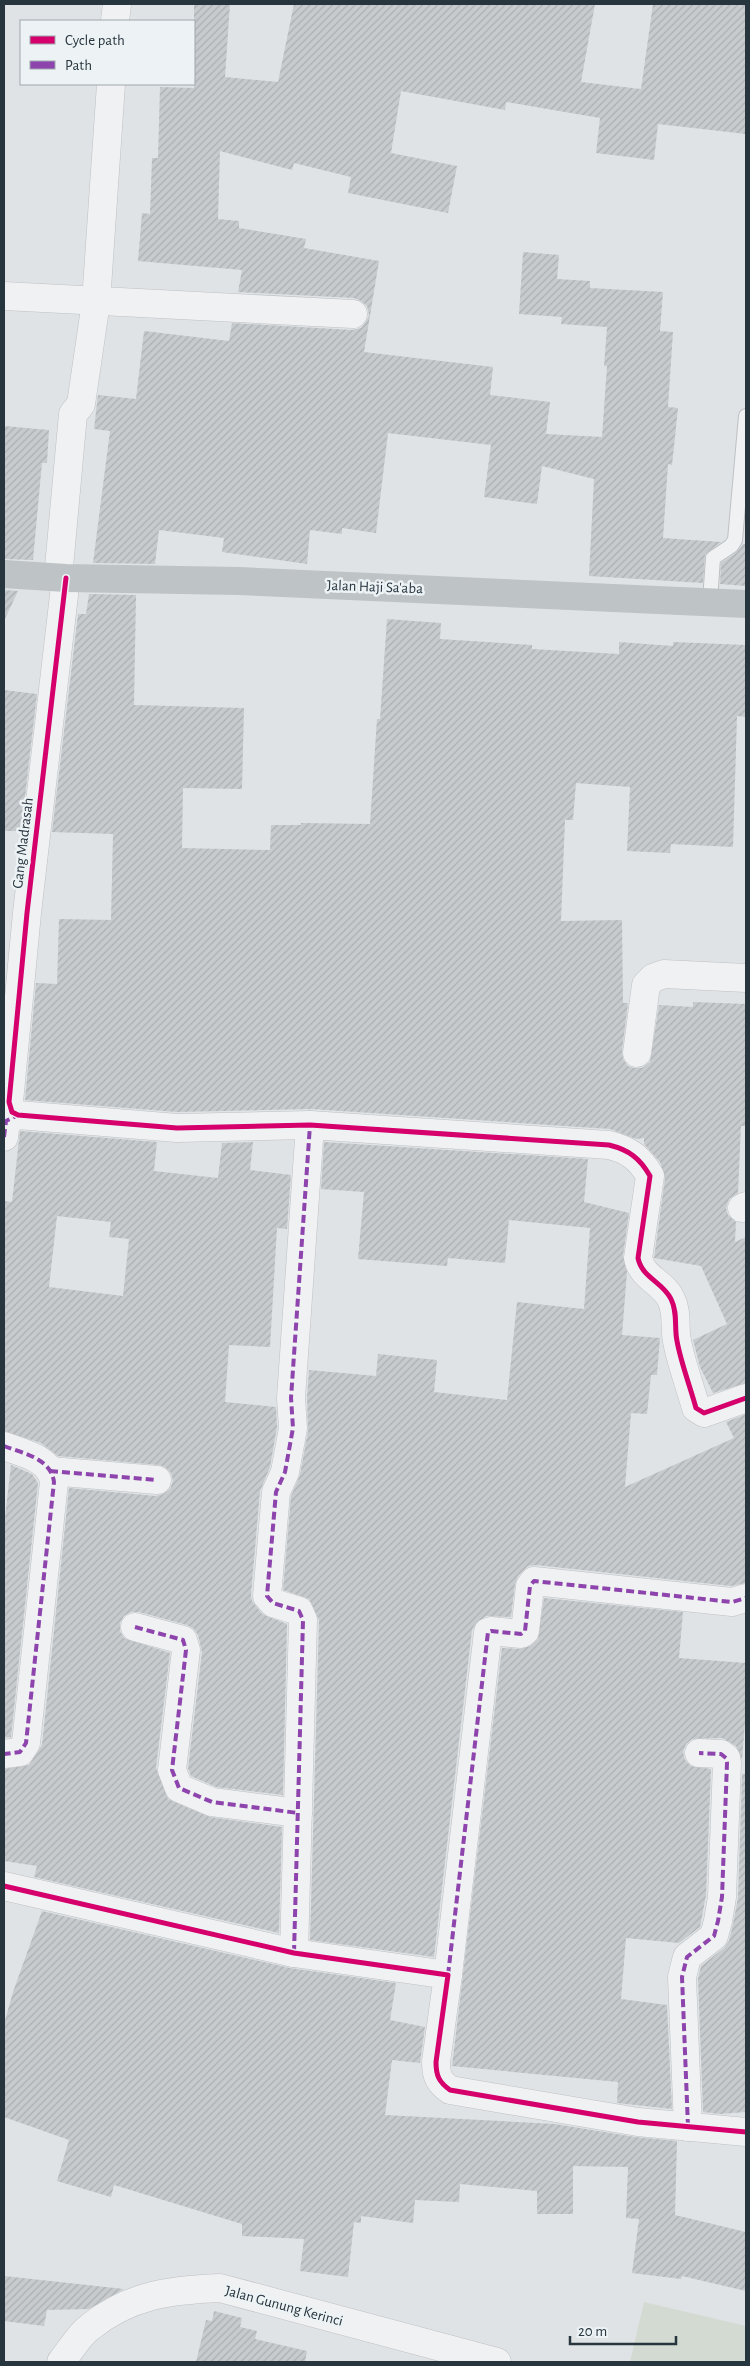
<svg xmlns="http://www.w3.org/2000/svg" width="750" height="2366" font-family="'Alegreya Sans',sans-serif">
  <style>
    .pitch { fill: #d3dad1 }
    .building { fill: url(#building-hatch); fill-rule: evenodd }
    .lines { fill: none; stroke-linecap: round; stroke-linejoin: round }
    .lane-casing { stroke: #bec1c4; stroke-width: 16 }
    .street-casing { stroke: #bec1c4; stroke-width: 29 }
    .lane { stroke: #f0f1f2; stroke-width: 14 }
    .street { stroke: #f0f1f2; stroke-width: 28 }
    .secondary { stroke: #bec3c5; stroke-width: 28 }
    .quiet { stroke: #8e44ad; stroke-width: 4; stroke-dasharray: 8 4; stroke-linecap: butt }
    .cycleway-casing { stroke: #edf3f5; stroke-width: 8 }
    .cycleway { stroke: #d6006c; stroke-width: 5 }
    .labels { text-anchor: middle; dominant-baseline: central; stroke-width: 5; stroke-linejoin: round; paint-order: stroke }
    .street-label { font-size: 15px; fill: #27353f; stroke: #edf3f5 }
  </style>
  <defs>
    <pattern id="building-hatch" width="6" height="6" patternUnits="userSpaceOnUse" patternTransform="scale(1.25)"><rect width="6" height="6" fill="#c8cbce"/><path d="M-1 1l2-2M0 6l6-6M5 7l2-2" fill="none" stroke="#acafb2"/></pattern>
  </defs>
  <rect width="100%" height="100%" fill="#e0e3e6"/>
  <polygon class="pitch" points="644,2302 746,2326 746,2362 630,2362"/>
  <g class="building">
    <polygon points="194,4 230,4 225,77 278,82 294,4 595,4 581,82 641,89 653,4 746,4 746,134 658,124 654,160 596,153 600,118 506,102 505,110 401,91 391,153 457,166 448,213 348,193 351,177 294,163 292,170 220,151 218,219 239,221 239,228 306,239 304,248 379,261 364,352 493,367 490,395 550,402 546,434 602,437 607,366 604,366 607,327 561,324 562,317 519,314 523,252 559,255 557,279 590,281 590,288 663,292 660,331 673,332 668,407 678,408 672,465 668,464 663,538 721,542 705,554 703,583 589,576 594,479 542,466 537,504 484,497 491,445 388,433 376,533 342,528 342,534 310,530 307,564 222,552 224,538 159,530 155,564 93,563 110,431 94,429 98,395 136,399 144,331 229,341 232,323 352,330 361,328 366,322 369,315 367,306 361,301 354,298 238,292 242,270 138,261 142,213 150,214 152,158 158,158 160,87 194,88"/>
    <polygon points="4,426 49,430 47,463 42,463 33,560 4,559"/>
    <polygon points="743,544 746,544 746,586 720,584 721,563 736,553"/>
    <polygon points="4,590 18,591 4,621"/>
    <polygon points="89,594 136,595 134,705 244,708 242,789 183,788 182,848 270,850 271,825 301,825 301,823 370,824 377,719 380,719 387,619 441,623 440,639 532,645 532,649 619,654 619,642 673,646 673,642 746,645 746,717 737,716 733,847 671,844 670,853 627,851 630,787 576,783 573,820 565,820 561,921 622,920 623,1003 628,1003 622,1051 623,1059 628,1066 634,1068 642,1068 650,1062 659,1005 693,1007 693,1002 746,1004 746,1126 741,1126 738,1193 729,1199 726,1208 728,1215 736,1222 735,1242 746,1237 746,1383 713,1393 700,1367 693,1340 727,1324 701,1266 654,1258 665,1178 660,1162 644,1144 644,1138 636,1139 610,1129 311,1109 177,1112 25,1100 36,983 57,984 59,919 111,920 113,834 52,832 78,614 86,614"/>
    <polygon points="4,690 37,694 21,831 4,831"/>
    <path d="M20,1131L157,1142L154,1171L218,1178L222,1143L253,1142L250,1170L291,1175L287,1229L277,1228L270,1347L229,1345L225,1402L276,1407L277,1427L270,1467L260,1491L251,1595L252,1601L262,1614L287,1624L283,1795L216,1787L191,1776L188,1768L202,1652L198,1635L194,1629L187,1625L139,1612H131L124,1616L120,1623V1631L124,1638L170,1653L156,1768L168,1799L210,1817L282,1827L279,1933L34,1877L37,1866L4,1861V1769L29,1765L42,1745L69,1488L156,1496L163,1494L170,1489L173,1481L171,1473L165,1467L159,1465L58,1456L41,1443L4,1431V1201L12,1202ZM57,1216L111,1222L109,1237L129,1239L123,1296L49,1287Z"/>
    <polygon points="324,1142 588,1159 584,1202 629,1213 623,1256 627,1272 622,1335 660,1338 657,1375 651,1375 647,1414 631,1413 625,1487 734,1438 726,1422 746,1414 746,1583 731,1586 536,1565 528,1566 518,1576 515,1584 511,1617 486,1616 476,1623 472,1630 434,1957 310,1940 319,1620 309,1599 283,1590 291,1496 300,1475 308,1431 307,1398 309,1370 376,1376 378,1354 437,1360 434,1392 507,1400 517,1302 584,1309 590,1228 509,1220 505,1263 448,1258 447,1266 358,1259 364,1192 321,1189"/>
    <polygon points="11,1465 32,1474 38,1483 11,1737 4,1738 4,1526"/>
    <polygon points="544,1598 683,1612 679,1658 746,1663 746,1710 742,1760 736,1746 722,1738 692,1739 686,1744 683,1752 685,1760 691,1766 711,1769 706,1895 700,1927 679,1943 626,1938 621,1999 667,2005 672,2109 617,2103 618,2082 452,2066 502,1648 520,1649 530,1646 538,1639"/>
    <polygon points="742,1774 746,1774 746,2112 720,2114 703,2112 698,1979 701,1966 724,1948 729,1941 733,1924 738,1898"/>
    <polygon points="42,1911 290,1968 396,1983 390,2020 425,2027 420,2063 392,2060 385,2115 555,2124 635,2137 677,2141 675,2215 746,2232 746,2291 682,2276 681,2279 632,2273 639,2219 626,2218 628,2167 573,2166 573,2214 537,2214 537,2191 460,2184 459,2202 415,2200 413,2223 361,2216 361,2223 354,2222 348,2277 300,2271 304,2239 242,2236 242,2224 114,2185 111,2197 57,2181 69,2140 4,2117 4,2024 13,1992"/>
    <polygon points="4,2276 124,2289 89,2309 47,2310 44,2326 4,2321"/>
    <polygon points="214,2311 242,2318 240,2327 257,2331 255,2339 307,2351 305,2362 196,2362 206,2320 212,2321"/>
  </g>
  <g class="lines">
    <g class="lane-casing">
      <polyline id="lane" points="710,601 713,558 731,546 735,540 746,416"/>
    </g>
    <g class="street-casing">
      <g id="street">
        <polyline points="115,21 117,4"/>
        <polyline points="4,296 353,314"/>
        <polyline points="58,578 73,414 81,404 96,302 111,84"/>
        <path d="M66,578L27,913L9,1102L12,1112L18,1115L177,1128L310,1125L609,1145C629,1150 640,1158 650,1176L638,1258C642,1278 663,1282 671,1299C678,1313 674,1327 677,1341C681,1363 690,1386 696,1408L704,1413L746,1398"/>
        <polyline points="637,1053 646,985 653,978 664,974 746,978"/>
        <polyline points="4,1137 6,1121 18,1115"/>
        <polyline points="742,1208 746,1206"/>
        <path d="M4,1446C22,1453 51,1458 54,1482L26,1743L20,1752L4,1754"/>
        <polyline points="50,1471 157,1480"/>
        <polyline points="135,1627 183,1640 186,1650 172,1770 179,1788 212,1802 298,1813"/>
        <path d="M4,1886L294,1953L448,1975L436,2062C436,2076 439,2082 450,2090L638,2122L746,2132"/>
        <polyline points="294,1953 303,1620 299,1611 273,1603 267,1596 276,1492 285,1472 293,1428 291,1398 310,1125"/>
        <polyline points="448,1975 488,1632 491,1631 521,1634 525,1631 530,1586 534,1581 732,1602 746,1598"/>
        <polyline points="688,2127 682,1977 687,1957 714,1936 718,1921 722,1897 727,1763 726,1758 721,1754 699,1753"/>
        <path d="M61,2362C70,2351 79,2335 90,2327C130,2295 170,2290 220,2288L497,2362"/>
      </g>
    </g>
    <use href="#lane" class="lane"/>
    <use href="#street" class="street"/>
    <polyline class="secondary" points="4,574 66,578 239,581 746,604"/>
    <g class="quiet">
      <polyline points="4,1137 6,1121 18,1115"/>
      <path d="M4,1446C22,1453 51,1458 54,1482L26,1743L20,1752L4,1754"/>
      <polyline points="50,1471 157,1480"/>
      <polyline points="135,1627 183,1640 186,1650 172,1770 179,1788 212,1802 298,1813"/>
      <polyline points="294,1953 303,1620 299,1611 273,1603 267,1596 276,1492 285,1472 293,1428 291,1398 310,1125"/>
      <polyline points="448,1975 488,1632 491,1631 521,1634 525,1631 530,1586 534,1581 732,1602 746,1598"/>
      <polyline points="688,2127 682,1977 687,1957 714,1936 718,1921 722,1897 727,1763 726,1758 721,1754 699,1753"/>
    </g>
    <g class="cycleway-casing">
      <g id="cycleway">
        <path d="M66,578L27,913L9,1102L12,1112L18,1115L177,1128L310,1125L609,1145C629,1150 640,1158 650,1176L638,1258C642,1278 663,1282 671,1299C678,1313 674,1327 677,1341C681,1363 690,1386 696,1408L704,1413L746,1398"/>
        <path d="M4,1886L294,1953L448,1975L436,2062C436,2076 439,2082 450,2090L638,2122L746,2132"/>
      </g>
    </g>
    <use href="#cycleway" class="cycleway"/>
  </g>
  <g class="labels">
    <g class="street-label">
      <text transform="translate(375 587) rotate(2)">Jalan Haji Sa'aba</text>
      <text transform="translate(23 843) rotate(-83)">Gang Madrasah</text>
      <text transform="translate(284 2306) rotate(15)">Jalan Gunung Kerinci</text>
    </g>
  </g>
  <rect width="750" height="2366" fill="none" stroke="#27353f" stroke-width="10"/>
  <rect x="20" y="20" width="175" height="65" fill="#edf3f5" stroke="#9ea7ac"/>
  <rect x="30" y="36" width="25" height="8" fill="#d6006c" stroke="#9ea7ac"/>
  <text x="65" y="45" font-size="15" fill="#27353f">Cycle path</text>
  <rect x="30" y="61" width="25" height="8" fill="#8e44ad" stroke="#9ea7ac"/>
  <text x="65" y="70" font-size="15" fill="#27353f">Path</text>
  <path d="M570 2336v8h106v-8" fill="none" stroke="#27353f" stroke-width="2.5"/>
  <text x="578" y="2336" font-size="15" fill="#27353f" stroke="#edf3f5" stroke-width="4" paint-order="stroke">20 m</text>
</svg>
